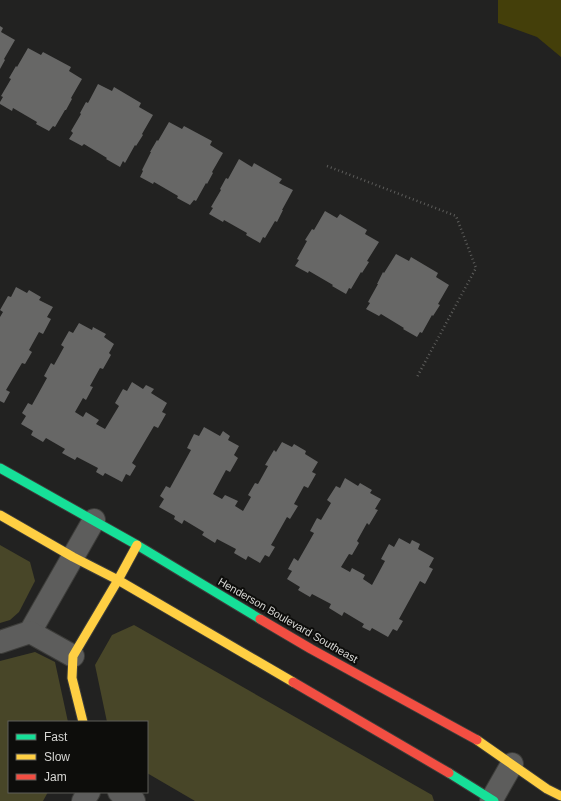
<svg xmlns="http://www.w3.org/2000/svg" width="561" height="801" font-family="Arial,sans-serif">
  <style>
    .green { fill: #484628 }
    .water { fill: #443f0a }
    .building { fill: #676766 }
    .lines { fill: none; stroke-linecap: round; stroke-linejoin: round }
    .street-casing { stroke: #3d3d3a; stroke-width: 24 }
    .fast-casing { stroke: #3d3d3a; stroke-width: 11 }
    .slow-casing { stroke: #3d3d3a; stroke-width: 11 }
    .jam-casing { stroke: #3d3d3a; stroke-width: 11 }
    .path { stroke: #5d5d5b; stroke-width: 2.5; stroke-dasharray: 1 3; stroke-linecap: butt }
    .street { stroke: #5d5d5c; stroke-width: 22 }
    .fast { stroke: #16e098; stroke-width: 9 }
    .slow { stroke: #ffcf43; stroke-width: 9 }
    .jam { stroke: #f24e42; stroke-width: 9 }
    .labels { text-anchor: middle; dominant-baseline: central; stroke-width: 4; stroke-linejoin: round; paint-order: stroke }
    .street-label { font-size: 11px; fill: #d7d7d4; stroke: #0d0d0b }
  </style>
  <rect width="100%" height="100%" fill="#222221"/>
  <g class="green">
    <polygon points="0,545 30,562 35,581 19,612 10,620 0,623"/>
    <polygon points="134,625 432,795 434,801 195,801 147,773 147,722 107,722 95,665 112,635"/>
    <polygon points="35,652 55,662 68,722 9,722 9,792 48,792 43,801 0,801 0,661"/>
  </g>
  <polygon class="water" points="498,0 561,0 561,57 537,37 498,23"/>
  <g class="building">
    <polygon points="0,26 3,28 1,32 15,40 4,59 5,60 0,69"/>
    <polygon points="28,48 41,55 43,52 71,67 69,71 82,79 71,98 72,99 66,110 65,110 55,127 53,126 49,131 36,124 37,122 13,108 12,111 0,104 0,102 3,97 1,96 11,79 9,78 16,66 17,67"/>
    <polygon points="98,84 112,91 114,87 141,103 139,107 153,115 142,134 143,135 136,146 135,145 125,163 123,161 120,167 106,159 107,158 84,144 82,146 69,139 73,133 71,131 81,114 80,113 86,102 88,103"/>
    <polygon points="169,122 182,129 184,126 212,141 210,145 223,153 212,172 213,173 207,184 206,183 196,201 194,200 190,205 177,198 178,196 154,182 153,184 140,177 143,171 142,170 151,152 150,152 157,140 158,141"/>
    <polygon points="239,159 252,167 254,163 282,179 279,183 293,190 282,210 283,210 277,222 275,221 265,238 263,237 260,243 246,235 247,233 224,220 223,222 209,214 213,208 211,207 221,190 220,189 226,178 228,179"/>
    <polygon points="325,211 337,218 340,214 367,230 365,234 379,242 367,261 369,262 362,273 361,272 351,289 349,288 346,294 332,286 333,285 309,271 308,273 295,266 299,260 297,259 307,241 305,240 312,229 314,230"/>
    <polygon points="396,254 409,261 411,257 438,273 436,277 449,285 438,304 440,305 433,316 432,315 422,333 420,332 417,337 403,329 404,328 381,314 379,316 366,309 370,303 368,302 378,284 377,284 383,272 384,273"/>
    <polygon points="16,287 27,293 29,290 41,297 39,300 53,307 47,317 51,319 43,334 39,332 29,350 32,352 25,364 22,363 6,390 10,392 4,403 0,401 0,317 3,312 0,310 8,296 11,297"/>
    <polygon points="79,323 92,330 93,327 106,334 104,337 114,344 109,353 111,355 103,369 100,368 90,386 93,387 86,400 83,398 75,412 83,417 86,412 99,420 96,424 105,429 119,406 115,403 123,389 127,391 132,382 143,389 146,385 154,389 151,393 167,403 162,412 166,414 158,428 154,426 132,463 136,466 130,476 126,474 122,482 105,473 103,476 96,472 98,468 77,457 75,460 62,453 65,449 46,438 43,442 31,435 33,431 21,424 26,416 22,413 28,403 32,405 47,378 44,376 51,363 54,365 64,347 61,345 69,331 73,333"/>
    <polygon points="204,427 220,436 223,431 230,436 228,440 239,446 234,455 238,458 230,472 226,470 213,494 222,499 225,495 238,501 235,506 243,511 251,497 248,495 255,483 258,484 268,466 265,465 274,450 276,452 282,442 292,447 294,444 306,451 305,454 318,462 312,472 316,474 308,488 304,486 294,504 298,506 290,519 287,517 274,540 271,545 275,547 269,557 265,555 260,563 248,556 246,560 234,553 236,549 217,539 215,543 202,535 204,532 184,520 182,524 174,519 175,516 159,507 164,499 160,496 166,486 170,488 191,450 187,448 194,434 199,436"/>
    <polygon points="345,478 358,486 360,483 372,490 370,493 381,499 375,509 378,510 369,525 367,523 357,541 359,543 352,555 349,554 341,567 350,572 352,568 365,575 363,579 372,585 385,561 381,559 389,544 394,547 399,538 410,544 412,540 420,544 418,549 434,558 429,567 433,569 425,584 420,581 399,619 403,621 397,631 393,629 388,637 372,628 370,631 362,627 364,624 344,612 342,616 329,608 331,604 312,594 310,597 298,590 300,587 287,579 292,571 288,569 294,558 298,561 314,533 310,531 317,518 321,520 331,503 327,500 336,486 340,488"/>
  </g>
  <g class="lines">
    <g class="street-casing">
      <g id="street">
        <polyline points="30,632 94,520"/>
        <polyline points="0,642 30,632 73,656"/>
        <polyline points="119,792 134,801"/>
        <polyline points="83,801 89,792"/>
        <polyline points="491,801 512,764"/>
      </g>
    </g>
    <g class="fast-casing">
      <g id="fast">
        <polyline points="0,468 137,545 260,619"/>
        <polyline points="449,773 494,801"/>
      </g>
    </g>
    <g class="slow-casing">
      <g id="slow">
        <polyline points="0,515 73,557 118,580 293,682"/>
        <polyline points="83,722 72,678 73,656 118,580 137,545"/>
        <polyline points="477,740 547,789 561,796"/>
      </g>
    </g>
    <g class="jam-casing">
      <g id="jam">
        <polyline points="260,619 311,649 477,740"/>
        <polyline points="293,682 449,773"/>
      </g>
    </g>
    <polyline class="path" points="327,166 456,216 476,268 417,377"/>
    <use href="#street" class="street"/>
    <use href="#fast" class="fast"/>
    <use href="#slow" class="slow"/>
    <use href="#jam" class="jam"/>
  </g>
  <g class="labels">
    <g class="street-label">
      <text transform="translate(288 620) rotate(30)">Henderson Boulevard Southeast</text>
    </g>
  </g>
  <rect x="8" y="721" width="140" height="72" fill="#0d0d0b" stroke="#5e5e5b"/>
  <rect x="16" y="734" width="20" height="6" fill="#16e098" stroke="#5e5e5b"/>
  <text x="44" y="741" font-size="12" fill="#d7d7d4">Fast</text>
  <rect x="16" y="754" width="20" height="6" fill="#ffcf43" stroke="#5e5e5b"/>
  <text x="44" y="761" font-size="12" fill="#d7d7d4">Slow</text>
  <rect x="16" y="774" width="20" height="6" fill="#f24e42" stroke="#5e5e5b"/>
  <text x="44" y="781" font-size="12" fill="#d7d7d4">Jam</text>
</svg>
